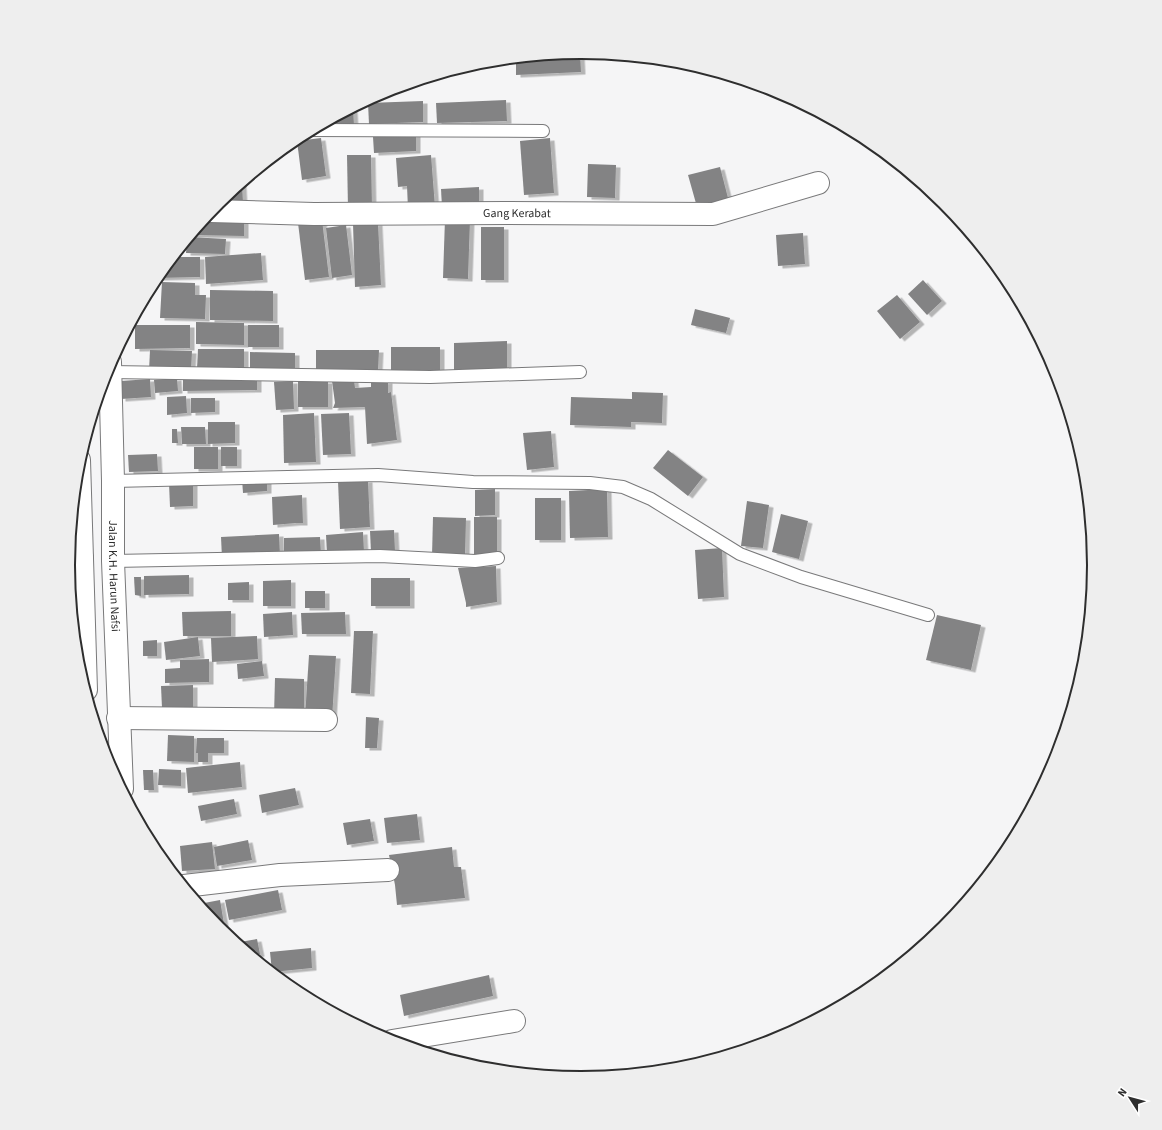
<svg xmlns="http://www.w3.org/2000/svg" width="1162" height="1130" font-family="'Source Sans 3',sans-serif">
  <style>
    .building { fill: #838384; filter: url(#shadow) }
    .lines { fill: none; stroke-linecap: round; stroke-linejoin: round }
    .service-casing { stroke: #79797a; stroke-width: 14 }
    .minor-casing { stroke: #79797a; stroke-width: 24 }
    .secondary-casing { stroke: #79797a; stroke-width: 24 }
    .service { stroke: #fff; stroke-width: 12 }
    .minor { stroke: #fff; stroke-width: 22 }
    .secondary { stroke: #fff; stroke-width: 22 }
    .labels { text-anchor: middle; dominant-baseline: central; stroke-width: 3.5; stroke-linejoin: round; paint-order: stroke }
    .street-label { font-size: 12px; fill: #2e2e2e; stroke: #fff }
    .rim { fill: none; stroke: #2e2e2e; stroke-width: 2 }
  </style>
  <defs>
    <filter id="shadow"><feDropShadow dx="4.5" dy="2.5" stdDeviation="0" flood-color="#0004"/></filter>
  </defs>
  <rect width="100%" height="100%" fill="#f5f5f6"/>
  <g class="building">
    <polygon points="580,52 581,72 516,75 516,58"/>
    <polygon points="506,100 507,121 437,123 436,103"/>
    <polygon points="423,101 423,122 369,124 368,103"/>
    <polygon points="353,108 354,125 318,126"/>
    <polygon points="416,134 416,151 374,153 373,137"/>
    <polygon points="321,138 326,176 302,180 297,141"/>
    <polygon points="550,138 554,193 524,195 520,141"/>
    <polygon points="347,155 371,155 372,208 348,209"/>
    <polygon points="431,155 435,207 408,209 407,186 398,187 396,158"/>
    <polygon points="588,164 616,165 615,198 587,197"/>
    <polygon points="720,167 728,198 697,207 688,175"/>
    <polygon points="242,183 243,203 218,202"/>
    <polygon points="479,187 479,205 442,207 441,189"/>
    <polygon points="208,215 244,216 244,236 191,235"/>
    <polygon points="445,219 470,220 468,279 443,278"/>
    <polygon points="322,220 329,277 305,280 298,223"/>
    <polygon points="378,223 381,285 355,287 353,224"/>
    <polygon points="346,225 352,275 332,278 326,228"/>
    <rect x="481" y="227" width="23" height="53"/>
    <polygon points="803,233 805,264 778,266 776,235"/>
    <polygon points="190,237 226,239 225,254 186,253 187,241"/>
    <polygon points="261,253 263,280 206,284 205,257"/>
    <polygon points="173,257 200,257 200,277 156,278"/>
    <polygon points="923,280 942,301 927,315 908,294"/>
    <polygon points="162,282 195,283 195,295 206,295 205,319 160,318"/>
    <polygon points="210,290 273,291 273,321 210,320"/>
    <polygon points="897,295 920,322 900,339 877,311"/>
    <polygon points="695,309 730,318 726,333 691,325"/>
    <polygon points="196,322 244,323 244,345 196,344"/>
    <polygon points="135,325 190,325 190,348 135,349"/>
    <rect x="248" y="325" width="31" height="22"/>
    <polygon points="507,341 507,369 454,370 454,343"/>
    <rect x="391" y="347" width="49" height="23"/>
    <polygon points="198,349 244,349 244,370 197,369"/>
    <polygon points="150,350 192,351 191,371 149,371"/>
    <polygon points="316,350 379,350 378,372 316,372"/>
    <polygon points="250,352 295,353 295,372 250,371"/>
    <polygon points="257,377 257,390 183,391 183,378"/>
    <polygon points="177,378 178,391 155,393 154,380"/>
    <polygon points="150,379 151,397 121,399 121,381"/>
    <polygon points="354,380 355,388 371,387 371,382 388,381 388,393 391,392 397,440 367,444 365,407 333,408 335,403 332,381"/>
    <polygon points="293,381 294,409 276,410 274,382"/>
    <rect x="298" y="381" width="30" height="26"/>
    <polygon points="632,392 663,393 662,423 631,422 631,427 570,425 571,397 632,399"/>
    <polygon points="186,396 187,413 167,415 167,397"/>
    <polygon points="191,398 215,398 215,412 191,413"/>
    <polygon points="314,413 316,462 284,463 283,415"/>
    <polygon points="349,413 351,454 323,455 321,414"/>
    <polygon points="208,422 235,422 235,443 208,444"/>
    <polygon points="181,427 205,427 206,444 182,444"/>
    <polygon points="172,429 177,429 178,443 172,443"/>
    <polygon points="551,431 554,467 527,470 523,433"/>
    <rect x="194" y="447" width="24" height="22"/>
    <rect x="221" y="447" width="16" height="19"/>
    <polygon points="668,450 703,477 688,496 653,468"/>
    <polygon points="157,454 158,471 129,472 128,455"/>
    <polygon points="267,478 267,491 243,493 242,479"/>
    <polygon points="368,480 370,527 340,529 338,481"/>
    <polygon points="193,482 193,506 170,507 169,483"/>
    <polygon points="495,489 495,515 475,516 475,490"/>
    <polygon points="607,489 608,537 570,538 569,491"/>
    <polygon points="302,495 303,523 296,523 273,525 272,497"/>
    <rect x="535" y="498" width="26" height="42"/>
    <polygon points="747,501 769,505 763,548 741,546"/>
    <polygon points="781,514 808,521 799,559 772,552"/>
    <polygon points="433,517 466,518 465,557 432,556"/>
    <rect x="474" y="517" width="23" height="38"/>
    <polygon points="394,530 395,551 371,552 370,531"/>
    <polygon points="363,532 364,552 327,554 326,535"/>
    <polygon points="279,534 280,556 222,558 221,537"/>
    <polygon points="320,537 321,555 284,556 284,538"/>
    <polygon points="722,548 724,597 698,599 695,550"/>
    <polygon points="496,566 497,602 466,607 466,603 458,568"/>
    <polygon points="189,575 189,594 144,595 144,576"/>
    <polygon points="134,577 141,577 141,596 135,595"/>
    <rect x="371" y="578" width="39" height="28"/>
    <polygon points="291,580 291,606 263,606 263,581"/>
    <polygon points="249,582 249,600 228,600 228,583"/>
    <rect x="305" y="591" width="20" height="17"/>
    <polygon points="231,611 231,636 183,636 182,612"/>
    <polygon points="292,612 293,635 264,637 263,614"/>
    <polygon points="345,612 346,634 302,634 301,613"/>
    <polygon points="937,615 981,625 971,670 926,660"/>
    <polygon points="354,631 373,631 370,694 351,693"/>
    <polygon points="257,636 258,659 212,662 211,638"/>
    <polygon points="198,637 200,656 166,660 164,642"/>
    <polygon points="157,640 157,656 143,656 143,641"/>
    <polygon points="309,655 336,656 332,719 305,717"/>
    <polygon points="209,659 209,682 165,683 165,669 180,668 180,660"/>
    <polygon points="262,661 264,676 238,679 237,664"/>
    <polygon points="275,678 304,679 304,717 274,716"/>
    <polygon points="193,685 193,707 162,708 161,686"/>
    <polygon points="366,717 379,718 377,748 365,748"/>
    <polygon points="168,735 194,736 194,762 167,761"/>
    <polygon points="197,738 224,738 224,753 208,753 208,762 198,762 198,753 196,753"/>
    <polygon points="240,762 242,787 188,793 186,768"/>
    <polygon points="159,769 181,770 181,786 158,785"/>
    <polygon points="143,770 153,770 154,790 144,790"/>
    <polygon points="295,788 299,805 262,813 259,795"/>
    <polygon points="234,799 237,814 201,821 198,806"/>
    <polygon points="417,814 420,840 387,843 384,818"/>
    <polygon points="370,819 374,841 347,845 343,823"/>
    <polygon points="248,840 252,860 217,866 214,847"/>
    <polygon points="212,842 215,869 182,871 180,846"/>
    <polygon points="452,847 454,867 461,867 465,898 397,905 395,885 389,855"/>
    <polygon points="278,890 282,910 229,920 225,900"/>
    <polygon points="220,900 224,924 216,925 199,904"/>
    <polygon points="257,939 260,954 252,956 234,941 240,940 240,942"/>
    <polygon points="311,948 312,968 272,972 270,952"/>
    <polygon points="489,975 493,996 404,1016 400,995"/>
  </g>
  <g class="lines">
    <g class="service-casing">
      <g id="service">
        <polyline points="311,130 543,131"/>
        <polyline points="111,372 430,377 580,372"/>
        <polyline points="113,481 378,475 473,482 590,483 623,487 651,499 740,554 801,577 928,615"/>
        <polyline points="113,561 380,556 475,561 498,558"/>
      </g>
    </g>
    <g class="minor-casing">
      <g id="minor">
        <path id="s1" d="M211,211L314,214L507,213L713,214L818,183"/>
        <polyline points="68,563 82,558"/>
        <polyline points="118,718 326,720"/>
        <polyline points="184,886 280,875 388,870"/>
        <polyline points="392,1041 514,1021"/>
      </g>
    </g>
    <g class="secondary-casing">
      <g id="secondary">
        <path id="s2" d="M110,362L113,481V561L122,789"/>
        <polyline points="79,460 86,690"/>
      </g>
    </g>
    <use href="#service" class="service"/>
    <use href="#minor" class="minor"/>
    <use href="#secondary" class="secondary"/>
  </g>
  <g class="labels">
    <g class="street-label">
      <text stroke="none"><textPath href="#s1" startOffset="306">Gang Kerabat</textPath></text>
      <text stroke="none"><textPath href="#s2" startOffset="214">Jalan K.H. Harun Nafsi</textPath></text>
    </g>
  </g>
  <path d="M0 0H1162V1130H0ZM75 565a506 506 0 1 1 1012 0a506 506 0 1 1-1012 0Z" fill="#eee" fill-rule="evenodd"/>
  <path class="rim" d="M75 565a506 506 0 1 1 1012 0a506 506 0 1 1-1012 0Z"/>
  <g transform="translate(1130 1098) rotate(306)" stroke="#ffffff" stroke-width="3" paint-order="stroke">
  <path d="M0-3L7 15L0 10L-7 15Z" fill="#2e2e2e"/>
  <text y="-6" font-size="11" font-weight="bold" text-anchor="middle" fill="#2e2e2e">N</text>
  </g>
</svg>
